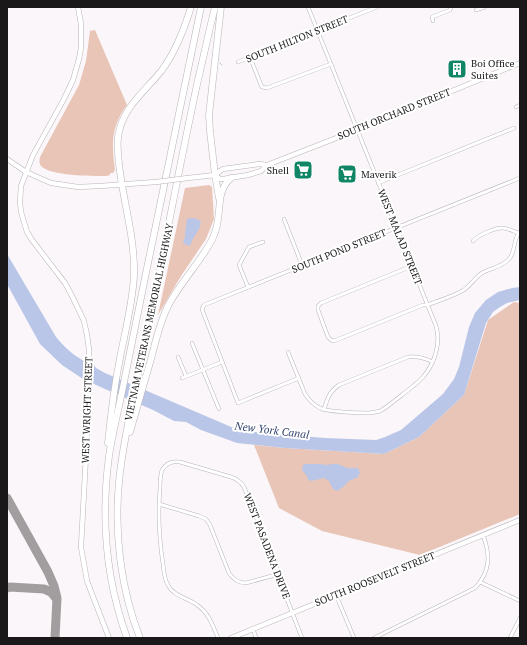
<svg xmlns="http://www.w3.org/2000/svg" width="527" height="645" font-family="'PT Serif',serif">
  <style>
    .green { fill: #e8c5b6 }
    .water { fill: #b9c6e8 }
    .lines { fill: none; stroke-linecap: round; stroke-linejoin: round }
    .stream { stroke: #b9c6e8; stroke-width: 1 }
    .taxiway { stroke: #a29ea0; stroke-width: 9 }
    .street-casing { stroke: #b9b4b8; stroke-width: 4 }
    .secondary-casing { stroke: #b9b4b8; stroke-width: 5.5 }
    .highway-casing { stroke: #b9b4b8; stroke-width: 7 }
    .street { stroke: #fff; stroke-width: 3 }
    .secondary { stroke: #fff; stroke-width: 4.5 }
    .highway { stroke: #fff; stroke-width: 6 }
    .secondary-bridge-casing { stroke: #b9b4b8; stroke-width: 5.5; stroke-linecap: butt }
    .secondary-bridge { stroke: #fff; stroke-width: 4.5 }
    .labels { text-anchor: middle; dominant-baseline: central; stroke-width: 4; stroke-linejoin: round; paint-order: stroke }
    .street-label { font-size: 10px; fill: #1a1819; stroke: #fff }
    .poi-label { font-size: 10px; fill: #1a1819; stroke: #fff; text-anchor: start }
    .water-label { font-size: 11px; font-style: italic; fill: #364573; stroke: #fff }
  </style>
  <rect width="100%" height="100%" fill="#fbf6f9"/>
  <g class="green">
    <path d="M95,30L127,105C118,116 112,133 113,147C113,155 114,162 115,170L113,173H110V175L106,176C92,176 50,176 41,166C39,163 39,161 40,157L79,85L86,61L90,31Z"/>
    <polygon points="209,185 212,187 214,219 206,239 181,276 158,315 185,188"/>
    <polygon points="514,302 520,303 520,514 420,555 322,531 279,508 254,445 285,448 384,454 419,437 464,395 488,320"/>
  </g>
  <g class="water">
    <path d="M189,218C213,218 193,234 191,244L189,246L183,243L184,239L185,237V233L187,219Z"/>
    <path d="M7,254L56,337C67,350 78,360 94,365L96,368L105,373L236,429L263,433L325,438L376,440L385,437L401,430L443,394L454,379L459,367L469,327L475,313L486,300L498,292L512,288L520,287V300L507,303L500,307L493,312L486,323L464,395L419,437L384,454L285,448L237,443L201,430L186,422L174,421L153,410L105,389L83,379L62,365L40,344L7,284Z"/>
    <polygon points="305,464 321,464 325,465 334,464 338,464 347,468 358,468 360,473 358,477 349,481 343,487 337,491 333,489 329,481 324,478 311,481 308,480 307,476 302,470 303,465"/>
  </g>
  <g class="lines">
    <polyline class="stream" points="220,63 222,65"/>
    <g class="taxiway">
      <polyline points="7,498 48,572 54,586 57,598 55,638"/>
      <polyline points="7,588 10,587 44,589 51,592 56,598"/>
    </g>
    <g class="street-casing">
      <g id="street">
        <polyline points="476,10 485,7"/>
        <polyline points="433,21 432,17 450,10 451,7"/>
        <polyline points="250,57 261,85 262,87 267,88 331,64"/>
        <polyline points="238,62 377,7"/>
        <polyline points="516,107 520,105"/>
        <polyline points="378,183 514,128"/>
        <polyline points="284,219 302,265"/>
        <path d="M473,241C478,235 495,228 502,228C508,228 513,231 518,233"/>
        <path d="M412,266L321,303L318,306V310L328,337L331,340L334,341L423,305H427C438,301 451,297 462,291C470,287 474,278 482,273C491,268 502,267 509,259C516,252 513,237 520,232"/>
        <polyline points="248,287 239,265 249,247 263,242"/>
        <polyline points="192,343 219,409"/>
        <path d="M288,352L305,394C309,400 313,405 320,408C328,412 358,413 368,413C372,413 376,412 380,411C388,407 395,400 402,395C409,389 417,384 423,377C435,363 441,343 436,326L308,7"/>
        <polyline points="178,357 186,376"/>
        <polyline points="182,378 222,362"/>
        <polyline points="299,378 238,403 203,312 202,309 204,305 520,178"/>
        <path d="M324,410C327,399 329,392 339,385L408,357C418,356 424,358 433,362"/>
        <path d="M159,504L199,516L206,519L210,525L229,573C233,579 238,583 246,583L279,574"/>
        <polyline points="480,582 520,601"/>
        <polyline points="336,595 354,638"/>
        <polyline points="253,629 256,638"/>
        <path d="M218,638C213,626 209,613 197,605C188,598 173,596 168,585C164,579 164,571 163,564C159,539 158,514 160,488C160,483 160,476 162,470C166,463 173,461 180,462L231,477C237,479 241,482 244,487L279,574L285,594L302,638"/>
        <path d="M374,638L475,588C490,572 491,556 483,535"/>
        <polyline points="510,638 520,618"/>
      </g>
    </g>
    <g class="secondary-casing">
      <g id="secondary">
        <polyline points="78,7 81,24 81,48 79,59 73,80 64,99 33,155 21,186 20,202 21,212 27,232 32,240 65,283 72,296 84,321 87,335 89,349 90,383 81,547 87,581 109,638"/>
        <polyline points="7,159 26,172 51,183 78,187 100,186 156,182"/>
        <polyline points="215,175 220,179 223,179 248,175 261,171 267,165 357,130 520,63"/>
        <polyline points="188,178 215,175 220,171 223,169 259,164 267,165"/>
        <polyline points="231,638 520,520"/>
      </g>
    </g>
    <g class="highway-casing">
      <g id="highway">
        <polyline points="219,198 215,175 210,131 209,115 221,7"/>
        <path d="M130,432C137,408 144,384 151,359C156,340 160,321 169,304C178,288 190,273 200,259C205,251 211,244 214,235C223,216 214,192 231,178"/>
        <path d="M108,443C111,412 115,382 121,353C126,328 133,300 134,275C135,237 123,201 119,164C118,152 116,140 120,128C126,105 147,89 162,70C176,51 184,30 191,7"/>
        <path d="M127,638C106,580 101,517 109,456C113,430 120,404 125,377C132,342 139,308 146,273C164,184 183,96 201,7"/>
        <path d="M140,638C121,590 114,534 119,482C122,448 130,414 137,380C144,344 151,309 159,273C172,208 184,144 198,80C204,55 209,31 215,7"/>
      </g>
    </g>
    <use href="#street" class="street"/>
    <use href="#secondary" class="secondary"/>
    <use href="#highway" class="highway"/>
    <g class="secondary-bridge-casing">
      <polyline id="secondary-bridge" points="156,182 188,178"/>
    </g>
    <use href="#secondary-bridge" class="secondary-bridge"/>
  </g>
  <defs>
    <g id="building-square" transform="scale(1)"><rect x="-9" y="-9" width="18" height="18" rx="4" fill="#108667" stroke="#fff"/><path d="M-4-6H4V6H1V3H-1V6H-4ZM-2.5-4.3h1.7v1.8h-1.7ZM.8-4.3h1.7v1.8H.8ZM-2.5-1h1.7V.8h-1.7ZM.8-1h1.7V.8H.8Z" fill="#fff"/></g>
    <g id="supermarket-square" transform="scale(1)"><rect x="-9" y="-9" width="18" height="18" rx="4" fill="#108667" stroke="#fff"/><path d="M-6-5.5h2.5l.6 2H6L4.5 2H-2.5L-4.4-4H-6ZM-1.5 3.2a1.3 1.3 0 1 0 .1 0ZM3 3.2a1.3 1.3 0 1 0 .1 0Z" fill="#fff"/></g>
  </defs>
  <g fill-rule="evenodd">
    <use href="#building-square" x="457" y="69"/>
    <use href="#supermarket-square" x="303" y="170"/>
    <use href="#supermarket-square" x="347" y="174"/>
  </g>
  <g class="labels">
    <g class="street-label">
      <text transform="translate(297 39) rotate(-22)">SOUTH HILTON STREET</text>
      <text transform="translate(394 114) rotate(-22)">SOUTH ORCHARD STREET</text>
      <text transform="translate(400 237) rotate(68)">WEST MALAD STREET</text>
      <text transform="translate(339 251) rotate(-22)">SOUTH POND STREET</text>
      <text transform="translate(149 322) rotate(-78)">VIETNAM VETERANS MEMORIAL HIGHWAY</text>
      <text transform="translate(87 410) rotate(-88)">WEST WRIGHT STREET</text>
      <text transform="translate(267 546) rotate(69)">WEST PASADENA DRIVE</text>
      <text transform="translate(375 579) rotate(-22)">SOUTH ROOSEVELT STREET</text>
    </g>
    <g class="poi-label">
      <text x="471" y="63">Boi Office<tspan x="471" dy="12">Suites</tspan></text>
      <text x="289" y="170" text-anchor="end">Shell</text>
      <text x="361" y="174">Maverik</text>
    </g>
    <g class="water-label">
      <text transform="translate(272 430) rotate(7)">New York Canal</text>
    </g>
  </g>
  <rect width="527" height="645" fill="none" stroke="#1a1819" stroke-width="16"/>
</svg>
